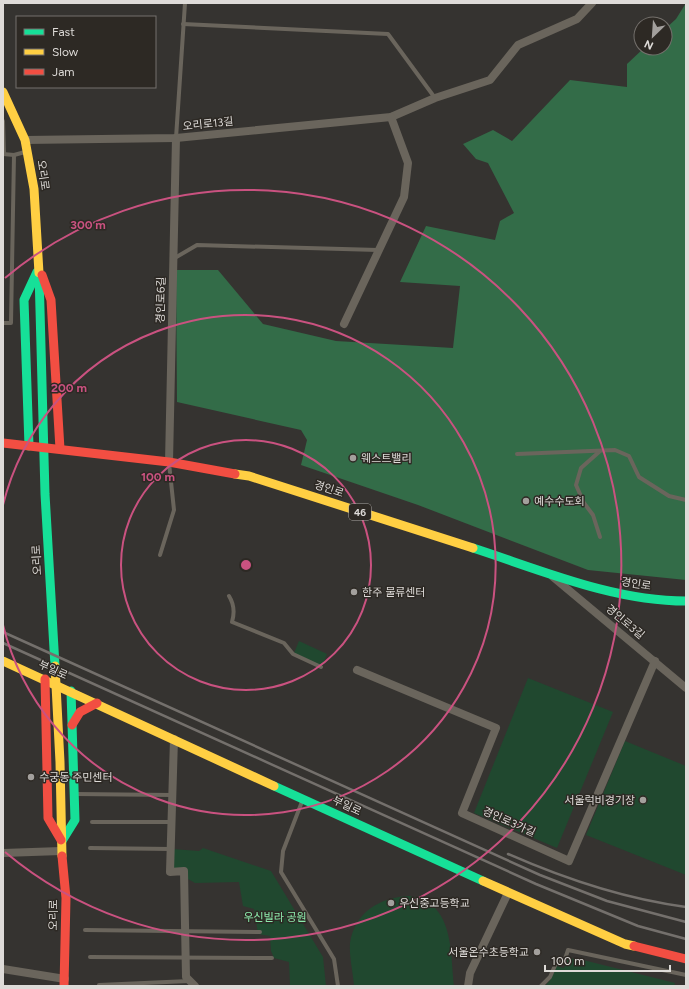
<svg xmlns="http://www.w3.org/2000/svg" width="689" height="989" font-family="Figtree,'Noto Sans KR',sans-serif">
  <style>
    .green { fill: #20482f }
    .forest { fill: #336c48 }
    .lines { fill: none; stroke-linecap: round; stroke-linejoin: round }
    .lane { stroke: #6a655c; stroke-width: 4 }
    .street { stroke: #6a655c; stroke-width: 8 }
    .fast { stroke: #16e098; stroke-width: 9 }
    .slow { stroke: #ffcf43; stroke-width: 9 }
    .jam { stroke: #f24e42; stroke-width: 9 }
    .rail { stroke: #74706c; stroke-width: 2.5 }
    .ring { fill: none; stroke: #ca5280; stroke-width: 2 }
    .poi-dot { fill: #a3a09d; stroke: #2d2924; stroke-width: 1.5 }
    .labels { text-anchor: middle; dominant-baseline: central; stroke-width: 3; stroke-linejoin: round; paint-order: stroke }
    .shield { fill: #2d2924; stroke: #a9a6a2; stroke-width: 1 }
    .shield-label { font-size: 10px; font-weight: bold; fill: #dedbd8 }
    .street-label { font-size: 11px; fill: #dedbd8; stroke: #2d2924 }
    .poi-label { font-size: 11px; fill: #dedbd8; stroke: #2d2924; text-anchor: start }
    .park-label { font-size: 11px; fill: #8ceaac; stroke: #2d2924 }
    .centre { fill: #ca5280; stroke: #2d2924; stroke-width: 2 }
    .ring-label { font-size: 12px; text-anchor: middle; font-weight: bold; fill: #ca5280; stroke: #2d2924; stroke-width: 3; stroke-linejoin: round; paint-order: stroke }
  </style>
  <rect width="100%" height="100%" fill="#353330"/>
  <g class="green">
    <polygon points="299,641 327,654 322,666 294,653"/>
    <polygon points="528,678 613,712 557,848 474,813"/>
    <polygon points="625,741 686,766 686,875 586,835"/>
    <polygon points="203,848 271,871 323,957 326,986 290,986 289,962 274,958 271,951 270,936 258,934 254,909 243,906 239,882 195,883 174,871 172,849 199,851"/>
    <path d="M410,896C418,899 429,901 435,908C453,927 451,961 454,986H354C353,973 349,956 350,943C355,912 380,897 410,896Z"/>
    <polygon points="568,958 583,960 675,983 674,986 545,986 550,980 557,966 564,968"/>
  </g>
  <polygon class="forest" points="686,3 686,580 588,570 418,505 301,465 307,440 301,430 177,402 176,270 218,270 263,324 336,341 453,348 460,286 400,282 426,226 495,240 500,221 514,213 488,163 476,159 463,144 493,130 512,141 570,80 627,87 627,64 644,48 665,48 665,29 676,19"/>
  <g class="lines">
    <g class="lane">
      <polyline points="183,24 388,34 435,98"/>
      <polyline points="3,121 4,154"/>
      <polyline points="176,138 185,3"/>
      <polyline points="3,154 14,155 25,152"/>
      <polyline points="173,259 197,245 378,250"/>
      <polyline points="3,323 11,323 14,155"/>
      <polyline points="599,452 581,468 576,485 584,503 593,515 600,537"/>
      <polyline points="517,454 615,450 629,456 639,477 669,496 686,500"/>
      <polyline points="160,555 174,510 169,463"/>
      <path d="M229,596C234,604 235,612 232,622L284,643L293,654L321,667"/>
      <polyline points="75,794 172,795"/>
      <polyline points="303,799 283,851 281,872 334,959 338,986"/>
      <polyline points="92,822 172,822"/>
      <polyline points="90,848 171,849"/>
      <polyline points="85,930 260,932"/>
      <polyline points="90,957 272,958"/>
      <polyline points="99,985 189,981"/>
      <polyline points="541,986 550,977 557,961 564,962 568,950 686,975"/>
    </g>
    <g class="street">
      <polyline points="25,140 176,138 391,117 435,98 490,80 518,45 577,19 592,3"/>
      <polyline points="344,324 404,197 408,163 391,117"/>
      <polyline points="169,462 176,138"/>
      <polyline points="553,577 686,688"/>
      <polyline points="357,670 496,728 462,813 569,861 655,661"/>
      <polyline points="174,739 170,872 184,871 186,977 195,986"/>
      <polyline points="3,853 61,851"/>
      <polyline points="3,969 65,979"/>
      <polyline points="468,986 470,973 508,893"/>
    </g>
    <g class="fast">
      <polyline points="39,273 45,494 55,666"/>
      <polyline points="29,446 24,300 37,272"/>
      <path d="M473,548C541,570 613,601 686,601"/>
      <polyline points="274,786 483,881"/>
      <polyline points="62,841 75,820 71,691"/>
    </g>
    <g class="slow">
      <polyline points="3,92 25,140 34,189 39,273"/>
      <polyline points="235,474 249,476 473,548"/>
      <polyline points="3,661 274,786"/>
      <polyline points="55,666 60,762 62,856"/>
      <polyline points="483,881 625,944 634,946"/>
    </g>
    <g class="jam">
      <polyline points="42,275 51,300 60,449"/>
      <polyline points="3,443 169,462 235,474"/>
      <polyline points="45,679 48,818 61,840"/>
      <polyline points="72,725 80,712 97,703"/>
      <polyline points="62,856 66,898 64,986"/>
      <polyline points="634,946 686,959"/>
    </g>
    <g class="rail">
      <polyline points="3,632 540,875 607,901 686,922"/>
      <polyline points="3,643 536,884 638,926 686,939"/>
      <path d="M508,854C565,879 624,899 686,907"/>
    </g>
  </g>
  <g class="ring">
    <circle cx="246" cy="565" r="125"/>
    <path d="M3 505A250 250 0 1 1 3 625"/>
    <path d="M5 278A375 375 0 1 1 5 852"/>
  </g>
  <g class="poi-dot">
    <circle cx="353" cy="458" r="4"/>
    <circle cx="526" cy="501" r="4"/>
    <circle cx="354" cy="592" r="4"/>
    <circle cx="31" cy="777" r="4"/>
    <circle cx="643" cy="800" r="4"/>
    <circle cx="391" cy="903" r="4"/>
    <circle cx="537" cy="952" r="4"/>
  </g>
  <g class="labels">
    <rect class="shield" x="349" y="504" width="22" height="16" rx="3"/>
    <g class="shield-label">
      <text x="360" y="512">46</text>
    </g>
    <g class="street-label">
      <text transform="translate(208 124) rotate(-6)">오리로13길</text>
      <text transform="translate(43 175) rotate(82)">오리로</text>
      <text transform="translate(161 300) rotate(-89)">경인로6길</text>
      <text transform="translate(329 489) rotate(18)">경인로</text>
      <text transform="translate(37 560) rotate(-93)">오리로</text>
      <text transform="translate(636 584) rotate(9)">경인로</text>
      <text transform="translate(625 622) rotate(40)">경인로3길</text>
      <text transform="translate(53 670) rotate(24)">부일로</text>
      <text transform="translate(347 806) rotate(25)">부일로</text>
      <text transform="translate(509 822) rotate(24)">경인로3가길</text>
      <text transform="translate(53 915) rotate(-90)">오리로</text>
    </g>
    <g class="poi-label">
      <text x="361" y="458">웨스트밸리</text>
      <text x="534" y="501">예수수도회</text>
      <text x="362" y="592">한주 물류센터</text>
      <text x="39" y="777">수궁동 주민센터</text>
      <text x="635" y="800" text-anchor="end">서울럭비경기장</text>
      <text x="399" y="903">우신중고등학교</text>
      <text x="529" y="952" text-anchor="end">서울온수초등학교</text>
    </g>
    <g class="park-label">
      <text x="275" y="917">우신빌라 공원</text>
    </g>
  </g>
  <circle cx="246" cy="565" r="6" class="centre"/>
  <g class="ring-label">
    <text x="88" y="229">300 m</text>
    <text x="69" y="392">200 m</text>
    <text x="158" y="481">100 m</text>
  </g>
  <rect width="689" height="989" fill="none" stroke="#dedbd8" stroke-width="8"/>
  <rect x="16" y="16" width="140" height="72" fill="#2d2924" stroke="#74706c"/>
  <rect x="24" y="29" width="20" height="6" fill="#16e098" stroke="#74706c"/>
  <text x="52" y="36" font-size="12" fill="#dedbd8">Fast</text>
  <rect x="24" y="49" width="20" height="6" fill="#ffcf43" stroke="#74706c"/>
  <text x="52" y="56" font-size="12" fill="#dedbd8">Slow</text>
  <rect x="24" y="69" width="20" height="6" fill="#f24e42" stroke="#74706c"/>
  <text x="52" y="76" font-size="12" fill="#dedbd8">Jam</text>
  <g transform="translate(653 36) rotate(205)"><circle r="19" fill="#2d2924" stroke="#74706c"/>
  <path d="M0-3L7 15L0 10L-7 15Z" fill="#a3a09d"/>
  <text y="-6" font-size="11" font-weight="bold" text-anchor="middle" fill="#dedbd8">N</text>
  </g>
  <path d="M545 965v6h125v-6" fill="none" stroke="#dedbd8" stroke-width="2"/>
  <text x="551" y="965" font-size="12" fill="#dedbd8" stroke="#2d2924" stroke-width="3" paint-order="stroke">100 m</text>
</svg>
